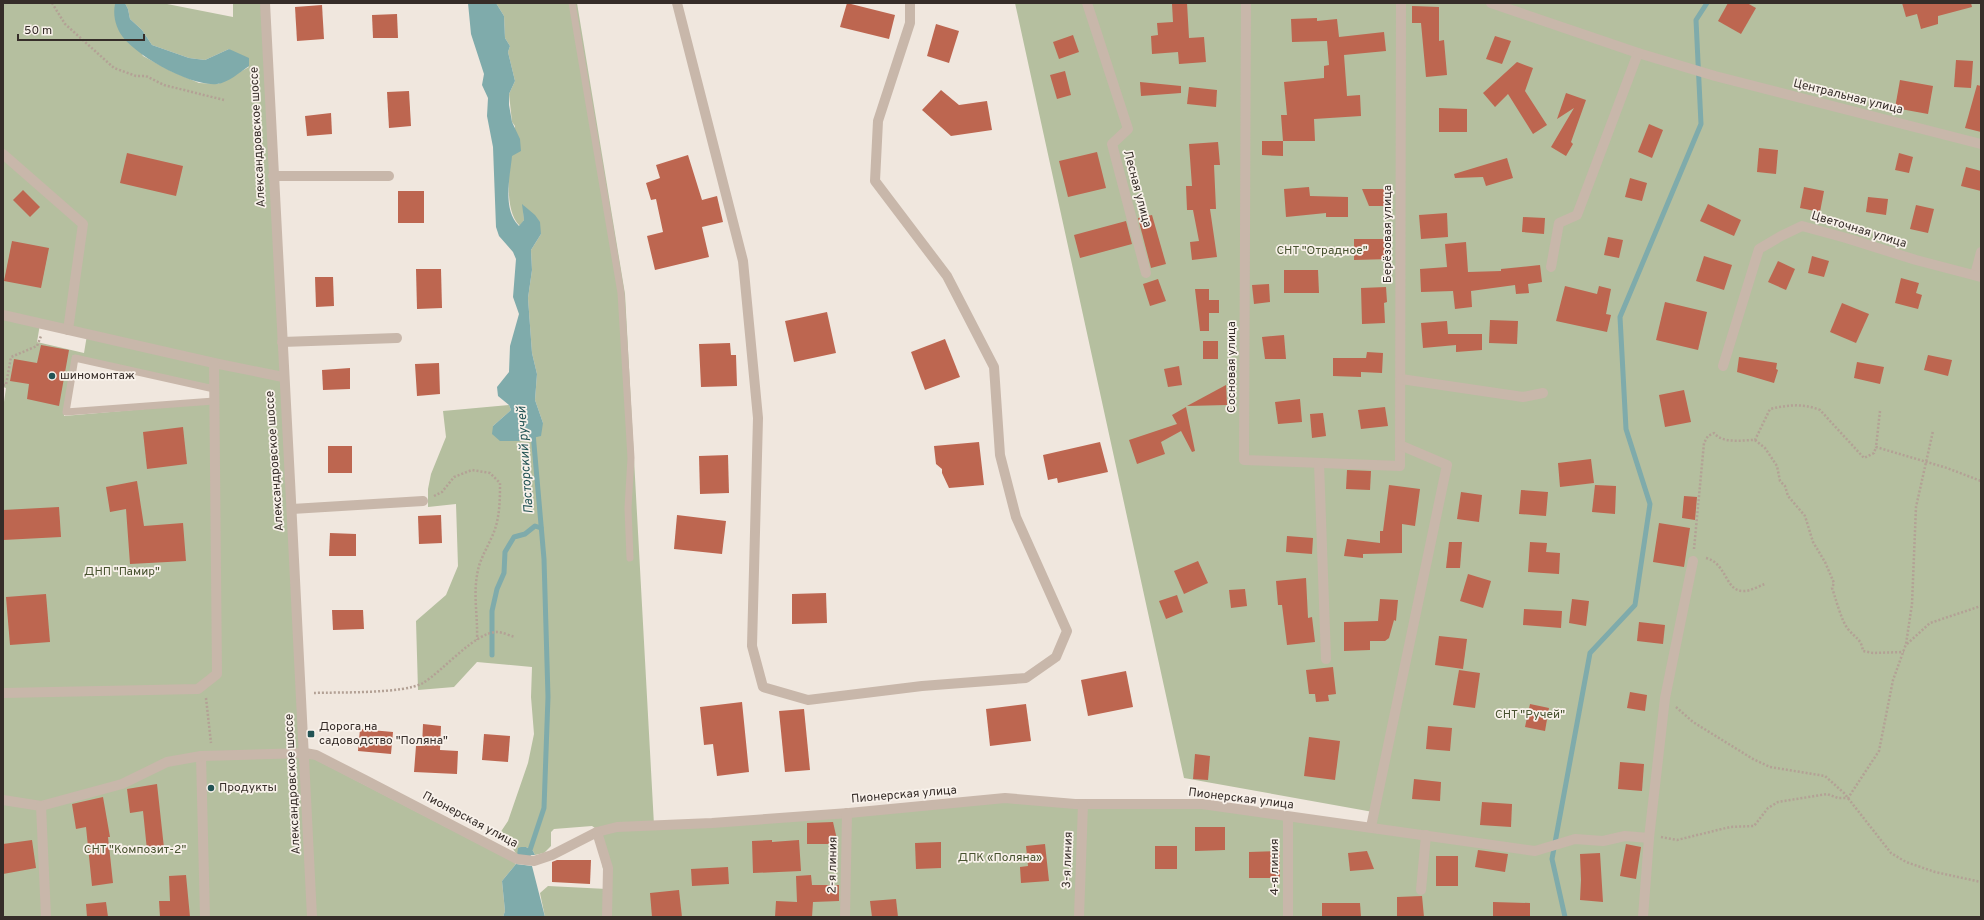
<svg xmlns="http://www.w3.org/2000/svg" width="1984" height="920" font-family="Overpass,sans-serif">
  <style>
    .green { fill: #b5bf9f; fill-rule: evenodd }
    .water { fill: #7fabab }
    .lines { fill: none; stroke-linecap: round; stroke-linejoin: round }
    .stream { stroke: #7fabab; stroke-width: 5 }
    .building { fill: #bd6650 }
    .path { stroke: #b3a195; stroke-width: 2.5; stroke-dasharray: 2 2; stroke-linecap: butt }
    .service { stroke: #c8b7aa; stroke-width: 7 }
    .minor { stroke: #c8b7aa; stroke-width: 10 }
    .tertiary { stroke: #c8b7aa; stroke-width: 10 }
    .poi-dot { fill: #225354; stroke: #f8f1ea; stroke-width: 1.5 }
    .labels { text-anchor: middle; dominant-baseline: central; stroke-width: 3.5; stroke-linejoin: round; paint-order: stroke }
    .street-label { font-size: 12px; fill: #362d29; stroke: #f8f1ea }
    .park-label { font-size: 12px; fill: #47522f; stroke: #f8f1ea }
    .poi-label { font-size: 12px; fill: #362d29; stroke: #f8f1ea; text-anchor: start }
    .water-label { font-size: 13px; font-style: italic; fill: #225354; stroke: #f8f1ea }
  </style>
  <rect width="100%" height="100%" fill="#f0e7de"/>
  <g class="green">
    <path d="M3,3H120L115,4L143,56L171,71L199,83L218,84L249,67L229,49L205,60L189,58L152,45L142,30L130,19L128,9L125,3H162L233,17V3H265L303,753L512,861L516,864L502,881L505,911L503,917H3V409L6,388L3,387ZM40,324L87,335L84,353L37,342ZM73,355L214,386V403L64,416Z"/>
    <path d="M496,3H577L625,294L654,825L1005,798L1202,804L1371,827L1373,812L1184,778L1015,3H1981V917H545L540,893L548,886L607,889L595,828L592,826L554,829L551,832V846L544,853L535,855L533,851L526,847L517,855L508,841L498,836L508,821L528,763L534,734L531,697L532,667L477,662L454,687L418,690L416,621L446,595L458,566L456,504L428,507V489L431,474L446,437L443,411L509,405L511,410L493,426L543,423L535,400L537,374L532,353L528,298L532,270L531,250L541,234L523,205L524,220L520,226C500,207 512,151 515,126L512,122L509,94L515,81L508,52L510,46L505,38L504,16Z"/>
  </g>
  <g class="water">
    <path d="M125,3L128,9L130,19L142,30L152,45L189,58L205,60L229,49L249,58V66C240,72 228,83 217,84C192,87 133,55 120,33C115,24 113,14 115,4Z"/>
    <path d="M468,3H496L504,16L505,38L510,46L508,52L515,81L509,94V105L512,122L520,139L521,151L512,156C510,177 502,210 519,226L524,220L522,204L535,215L540,222L541,234L531,250L532,270L528,298L532,353L537,374L535,400L543,423L541,436L520,441H500L492,434L493,426L511,410L509,405L498,396L497,387L509,372L510,346L519,314L513,297L516,259L513,252L499,236L496,227L493,147L487,116L488,98L482,85L484,74L471,34Z"/>
    <polygon points="521,847 526,847 533,851 535,855 517,855 518,848"/>
    <polygon points="516,864 532,866 545,917 503,917 505,911 502,881"/>
  </g>
  <g class="lines">
    <g class="stream">
      <polyline points="492,655 492,611 497,589 504,573 505,552 514,537 525,534 535,526 541,528"/>
      <polyline points="528,856 544,808 548,697 544,559 533,433"/>
      <polyline points="1565,917 1552,859 1590,653 1635,605 1650,504 1626,429 1620,317 1701,124 1696,20 1707,3"/>
    </g>
  </g>
  <g class="building">
    <polygon points="847,3 895,15 889,39 840,27"/>
    <polygon points="1187,3 1189,38 1204,37 1206,62 1179,64 1178,52 1152,54 1151,36 1158,35 1157,23 1173,22 1172,4"/>
    <polygon points="1728,3 1747,3 1756,8 1741,34 1718,21"/>
    <polygon points="1902,3 1971,3 1972,7 1938,16 1938,24 1921,29 1917,14 1906,17"/>
    <polygon points="322,5 324,39 297,41 295,7"/>
    <polygon points="1412,6 1439,7 1439,41 1444,40 1447,75 1426,77 1421,23 1412,23"/>
    <polygon points="397,14 398,38 373,38 372,15"/>
    <polygon points="1317,18 1317,21 1337,19 1339,37 1384,32 1386,51 1344,55 1347,96 1360,95 1361,116 1314,119 1315,141 1283,141 1281,115 1287,115 1284,82 1324,78 1324,66 1329,65 1327,41 1292,42 1291,19"/>
    <polygon points="936,24 959,31 949,63 927,56"/>
    <polygon points="1073,35 1079,52 1059,59 1053,42"/>
    <polygon points="1495,36 1511,41 1502,64 1486,59"/>
    <polygon points="1956,60 1973,61 1971,88 1954,87"/>
    <polygon points="1517,62 1533,68 1525,91 1547,125 1533,134 1508,94 1495,107 1483,93"/>
    <polygon points="1065,71 1071,95 1057,99 1050,75"/>
    <polygon points="1900,80 1933,86 1928,114 1895,108"/>
    <polygon points="1140,82 1181,86 1181,93 1141,96"/>
    <polygon points="1977,85 1981,86 1981,132 1965,128"/>
    <polygon points="1189,87 1217,90 1216,107 1187,104"/>
    <polygon points="941,90 959,105 987,101 992,130 951,136 922,110"/>
    <polygon points="409,91 411,126 389,128 387,92"/>
    <polygon points="1566,93 1586,100 1571,142 1573,144 1566,156 1551,147 1574,108 1557,119"/>
    <polygon points="1439,108 1467,109 1467,132 1439,132"/>
    <polygon points="331,113 332,134 307,136 305,116"/>
    <polygon points="1649,124 1663,130 1652,158 1638,152"/>
    <polygon points="1262,141 1283,141 1283,156 1262,155"/>
    <polygon points="1218,142 1220,165 1214,165 1216,209 1210,209 1217,257 1192,260 1190,242 1199,241 1193,210 1187,210 1186,186 1192,186 1189,144"/>
    <polygon points="1759,148 1778,150 1776,174 1757,172"/>
    <polygon points="1097,152 1106,188 1068,197 1059,161"/>
    <polygon points="127,153 183,166 176,196 120,183"/>
    <polygon points="1899,153 1913,157 1909,173 1895,170"/>
    <polygon points="688,155 702,200 717,196 723,222 702,227 709,257 655,270 647,236 663,232 656,199 651,200 646,183 660,178 656,165"/>
    <polygon points="1507,158 1513,178 1486,186 1483,177 1455,178 1454,174"/>
    <polygon points="1966,167 1981,171 1981,191 1961,186"/>
    <polygon points="1630,178 1647,183 1642,201 1625,197"/>
    <polygon points="1309,187 1310,196 1348,197 1348,217 1326,217 1326,213 1286,217 1284,189"/>
    <polygon points="1804,187 1824,191 1820,212 1800,208"/>
    <polygon points="1362,189 1386,189 1387,206 1369,206"/>
    <polygon points="23,190 40,207 30,217 13,200"/>
    <rect x="398" y="191" width="26" height="32"/>
    <polygon points="1868,197 1888,199 1886,215 1866,212"/>
    <polygon points="1708,204 1741,220 1734,236 1700,221"/>
    <polygon points="1916,205 1934,209 1928,233 1910,229"/>
    <polygon points="1447,213 1448,237 1421,239 1419,215"/>
    <polygon points="1152,215 1166,264 1151,268 1138,218"/>
    <polygon points="1523,217 1545,218 1544,234 1522,232"/>
    <polygon points="1126,221 1132,244 1080,258 1074,235"/>
    <polygon points="1608,237 1623,240 1619,258 1604,255"/>
    <polygon points="1354,239 1390,239 1390,259 1354,260"/>
    <polygon points="12,241 49,248 41,288 4,281"/>
    <polygon points="1466,242 1468,272 1501,271 1501,269 1540,265 1542,282 1528,284 1529,293 1516,294 1515,285 1471,291 1472,307 1455,309 1453,291 1421,292 1420,269 1447,267 1445,244"/>
    <polygon points="1704,256 1732,265 1724,290 1696,281"/>
    <polygon points="1812,256 1829,261 1824,277 1808,273"/>
    <polygon points="1778,261 1795,269 1786,290 1768,282"/>
    <polygon points="416,269 441,269 442,308 417,309"/>
    <polygon points="1284,270 1318,270 1319,293 1284,293"/>
    <polygon points="315,277 333,277 334,306 316,307"/>
    <polygon points="1901,278 1919,283 1916,293 1922,295 1918,309 1895,303"/>
    <polygon points="1158,279 1166,301 1150,306 1143,284"/>
    <polygon points="1269,284 1270,302 1254,304 1252,285"/>
    <polygon points="1565,286 1597,294 1599,286 1611,289 1606,314 1611,315 1607,332 1556,321"/>
    <polygon points="1386,287 1387,302 1384,303 1385,323 1362,324 1361,288"/>
    <polygon points="1195,289 1209,289 1209,300 1219,300 1219,313 1209,313 1209,331 1200,331"/>
    <polygon points="1665,302 1707,312 1698,350 1656,340"/>
    <polygon points="1842,303 1869,314 1856,343 1830,332"/>
    <polygon points="827,312 836,353 794,362 785,321"/>
    <polygon points="1490,320 1518,321 1517,344 1489,343"/>
    <polygon points="1447,321 1448,334 1482,334 1482,350 1456,352 1456,345 1423,348 1421,323"/>
    <polygon points="1284,335 1286,359 1265,359 1262,337"/>
    <polygon points="945,339 960,377 925,390 911,352"/>
    <rect x="1203" y="341" width="15" height="18"/>
    <polygon points="730,343 731,355 736,355 737,386 701,387 699,344"/>
    <polygon points="41,345 69,350 59,406 27,399 29,384 10,381 14,359 37,363"/>
    <polygon points="1367,352 1383,353 1382,373 1361,372 1361,377 1333,376 1333,358 1366,358"/>
    <polygon points="1928,355 1952,360 1948,376 1924,370"/>
    <polygon points="1739,357 1777,363 1776,369 1778,370 1774,383 1737,372"/>
    <polygon points="1857,362 1884,367 1880,384 1854,378"/>
    <polygon points="439,363 440,394 417,396 415,364"/>
    <polygon points="1179,366 1182,385 1168,387 1164,369"/>
    <polygon points="350,368 350,389 323,390 322,370"/>
    <polygon points="1226,385 1227,405 1187,406"/>
    <polygon points="1684,390 1691,422 1665,427 1659,395"/>
    <polygon points="1300,399 1302,422 1278,424 1275,402"/>
    <polygon points="1186,407 1195,451 1192,452 1181,431 1161,442 1165,454 1137,464 1129,440 1177,424 1172,415"/>
    <polygon points="1385,407 1388,426 1361,429 1358,410"/>
    <polygon points="1323,413 1326,436 1312,438 1310,414"/>
    <polygon points="183,427 187,464 147,469 143,432"/>
    <polygon points="979,442 984,485 949,488 942,473 942,469 936,464 934,446"/>
    <polygon points="1100,442 1108,472 1058,483 1057,478 1048,480 1043,455"/>
    <rect x="328" y="446" width="24" height="27"/>
    <polygon points="728,455 729,493 700,494 699,456"/>
    <polygon points="1591,459 1594,483 1560,487 1558,463"/>
    <polygon points="1347,470 1371,471 1370,490 1346,489"/>
    <polygon points="137,481 144,526 183,523 186,561 130,564 126,509 110,512 106,487"/>
    <polygon points="1389,485 1420,489 1415,526 1402,524 1402,553 1363,554 1363,558 1344,556 1347,539 1380,543 1380,531 1383,531"/>
    <polygon points="1595,485 1616,486 1615,514 1592,512"/>
    <polygon points="1521,490 1548,492 1546,516 1519,514"/>
    <polygon points="1461,492 1482,495 1479,522 1457,519"/>
    <polygon points="1684,496 1697,497 1695,520 1682,518"/>
    <polygon points="59,507 61,537 3,540 3,510"/>
    <polygon points="441,515 442,543 419,544 418,516"/>
    <polygon points="677,515 726,521 722,554 674,549"/>
    <polygon points="1659,523 1690,528 1684,567 1653,562"/>
    <polygon points="330,533 356,534 356,556 329,556"/>
    <polygon points="1287,536 1313,538 1312,554 1286,552"/>
    <polygon points="1449,542 1462,542 1460,568 1446,568"/>
    <polygon points="1530,542 1547,543 1546,552 1560,553 1559,574 1528,572"/>
    <polygon points="1198,561 1208,583 1184,594 1174,571"/>
    <polygon points="1468,574 1491,581 1483,608 1460,601"/>
    <polygon points="1306,578 1308,618 1312,617 1315,642 1287,645 1282,605 1278,605 1276,581"/>
    <polygon points="1245,589 1247,606 1231,608 1229,590"/>
    <polygon points="826,593 827,623 792,624 792,594"/>
    <polygon points="46,594 50,642 10,645 6,597"/>
    <polygon points="1177,595 1183,612 1166,619 1159,601"/>
    <polygon points="1380,599 1398,600 1396,621 1394,620 1389,638 1385,641 1370,641 1370,650 1344,651 1344,622 1378,621"/>
    <polygon points="1572,599 1589,601 1586,626 1569,623"/>
    <polygon points="1524,609 1562,611 1561,628 1523,625"/>
    <polygon points="332,610 363,610 364,629 333,630"/>
    <polygon points="1639,622 1665,625 1663,644 1637,641"/>
    <polygon points="1439,636 1467,639 1463,669 1435,665"/>
    <polygon points="1333,667 1336,694 1328,695 1329,701 1316,702 1315,694 1309,694 1306,670"/>
    <polygon points="1459,670 1480,673 1475,708 1453,705"/>
    <polygon points="1126,671 1133,707 1088,716 1081,680"/>
    <polygon points="1630,692 1647,695 1645,711 1627,708"/>
    <polygon points="742,702 749,772 717,776 713,744 704,745 700,707"/>
    <polygon points="1026,704 1031,741 990,746 986,709"/>
    <polygon points="1530,704 1549,708 1545,731 1525,727"/>
    <polygon points="804,709 810,770 785,772 779,711"/>
    <polygon points="423,724 441,726 440,750 458,751 457,774 414,772 416,746 422,746"/>
    <polygon points="1428,726 1452,728 1450,751 1426,749"/>
    <polygon points="360,729 393,732 391,754 358,751"/>
    <polygon points="484,734 510,736 508,762 482,760"/>
    <polygon points="1309,737 1340,741 1335,780 1304,776"/>
    <polygon points="1195,754 1210,756 1208,780 1193,779"/>
    <polygon points="1620,762 1644,764 1642,791 1618,789"/>
    <polygon points="1414,779 1441,782 1440,801 1412,799"/>
    <polygon points="157,784 164,848 147,850 143,811 130,813 127,789"/>
    <polygon points="103,797 110,837 108,837 113,883 92,886 86,827 76,829 72,804"/>
    <polygon points="1482,802 1512,804 1511,827 1480,825"/>
    <polygon points="833,822 838,844 807,844 807,823"/>
    <polygon points="1195,827 1225,827 1225,850 1195,851"/>
    <polygon points="32,840 36,868 3,874 3,844"/>
    <polygon points="772,840 772,842 799,840 801,871 753,873 752,841"/>
    <polygon points="941,842 941,868 916,869 915,843"/>
    <polygon points="1045,844 1049,881 1021,883 1020,867 1028,866 1026,846"/>
    <polygon points="1626,844 1641,847 1636,879 1620,876"/>
    <rect x="1155" y="846" width="22" height="23"/>
    <polygon points="1478,850 1508,854 1505,872 1475,867"/>
    <polygon points="1280,851 1280,878 1249,878 1249,852"/>
    <polygon points="1367,851 1374,869 1350,871 1348,853"/>
    <polygon points="1600,853 1603,902 1580,900 1581,880 1580,854"/>
    <rect x="1436" y="856" width="22" height="30"/>
    <polygon points="557,860 591,860 590,884 552,882 552,862"/>
    <polygon points="728,867 729,884 692,886 691,869"/>
    <polygon points="186,875 190,917 160,917 159,901 170,901 169,876"/>
    <polygon points="811,875 812,885 839,885 839,901 813,902 812,917 775,917 776,901 797,902 796,876"/>
    <polygon points="679,890 682,917 652,917 650,893"/>
    <polygon points="1422,896 1424,917 1397,917 1397,897"/>
    <polygon points="896,899 898,917 872,917 870,901"/>
    <polygon points="106,902 108,917 87,917 86,904"/>
    <polygon points="1493,902 1530,903 1530,917 1493,917"/>
    <polygon points="1322,903 1360,903 1361,917 1322,917"/>
  </g>
  <g class="lines">
    <g class="path">
      <polyline points="52,3 65,24 114,68 136,76 146,76 164,85 224,100"/>
      <polyline points="3,385 6,385 11,357 37,346 41,336"/>
      <polyline points="1880,411 1876,447 1947,468 1981,481"/>
      <path d="M1755,440L1765,448L1777,466L1780,481L1785,486L1788,496L1805,516L1813,542L1825,562L1834,583L1832,588C1836,599 1841,620 1848,629C1855,638 1861,638 1863,651L1873,653L1904,652"/>
      <path d="M434,496L442,492L454,477L472,470L490,473L500,483C500,497 500,514 495,529C491,541 483,553 479,566C472,592 478,613 477,640"/>
      <path d="M1694,549L1704,443L1708,436L1714,433C1723,444 1742,440 1755,440L1770,409C1787,405 1803,403 1820,410L1864,458L1874,453L1876,447"/>
      <path d="M1706,558C1727,563 1725,592 1744,591C1751,591 1759,586 1765,584"/>
      <polyline points="1907,644 1930,623 1981,606"/>
      <path d="M314,693C339,692 404,694 423,683C443,671 475,632 497,632C503,632 510,636 515,637"/>
      <polyline points="206,698 211,743"/>
      <polyline points="1676,707 1693,722 1753,759 1770,767 1825,776 1844,793 1891,853 1906,862 1935,872 1981,882"/>
      <polyline points="1661,837 1677,840 1730,827 1754,826 1768,808 1778,802 1827,794 1838,798 1848,798 1879,751 1893,680 1906,644 1912,604 1916,507 1933,431"/>
    </g>
    <g class="service">
      <polyline points="572,3 621,293 631,458 628,508 630,558"/>
      <polyline points="214,389 75,358 66,412 214,401"/>
    </g>
    <g class="minor">
      <polyline points="677,3 743,261 758,418 752,646 763,687 808,700 922,686 1026,678 1056,657 1067,631 1016,517 1000,455 994,367 947,276 875,181 878,121 910,23 910,3"/>
      <polyline points="1087,3 1128,129 1112,144 1146,273"/>
      <polyline points="1246,3 1244,460 1400,466 1401,3"/>
      <polyline points="1491,3 1638,53 1715,76 1981,144"/>
      <polyline points="3,154 83,224 68,330"/>
      <polyline points="273,176 389,176"/>
      <polyline points="1551,267 1559,223 1577,215 1638,53"/>
      <polyline points="1975,275 1981,252"/>
      <polyline points="3,315 214,363 283,377"/>
      <polyline points="282,342 397,338"/>
      <polyline points="1723,366 1759,249 1781,236 1802,226 1846,238 1916,260 1981,277"/>
      <polyline points="1401,379 1523,397 1543,393"/>
      <polyline points="1319,463 1326,659"/>
      <polyline points="292,509 423,501"/>
      <polyline points="3,693 198,689 217,674 214,363"/>
      <polyline points="201,756 205,917"/>
      <polyline points="3,800 41,806 122,784 167,762 201,756 305,753 316,755 365,780 517,859 534,861 552,855 597,832 617,827 712,823 849,813 1005,798 1075,804 1202,804 1535,851 1575,839 1603,841 1625,836 1649,838"/>
      <polyline points="41,806 46,917"/>
      <polyline points="1371,827 1447,465 1400,445"/>
      <polyline points="597,832 608,868 607,917"/>
      <polyline points="1421,890 1426,835"/>
      <polyline points="845,917 847,813"/>
      <polyline points="1079,917 1083,804"/>
      <polyline points="1288,917 1288,817"/>
      <polyline points="1643,917 1649,838 1665,698 1693,561"/>
    </g>
    <path class="tertiary" d="M265,3C279,308 299,612 312,917"/>
  </g>
  <g class="poi-dot">
    <circle cx="52" cy="376" r="4"/>
    <rect x="307" y="730" width="8" height="8" rx="2"/>
    <circle cx="211" cy="788" r="4"/>
  </g>
  <g class="labels">
    <g class="street-label">
      <text transform="translate(1848 97) rotate(14)">Центральная улица</text>
      <text transform="translate(258 137) rotate(-93)">Александровское шоссе</text>
      <text transform="translate(1137 189) rotate(75)">Лесная улица</text>
      <text transform="translate(1859 230) rotate(17)">Цветочная улица</text>
      <text transform="translate(1388 234) rotate(-90)">Берёзовая улица</text>
      <text transform="translate(1232 367) rotate(-90)">Сосновая улица</text>
      <text transform="translate(275 461) rotate(-94)">Александровское шоссе</text>
      <text transform="translate(293 784) rotate(-93)">Александровское шоссе</text>
      <text transform="translate(904 795) rotate(-5)">Пионерская улица</text>
      <text transform="translate(1241 799) rotate(7)">Пионерская улица</text>
      <text transform="translate(470 820) rotate(28)">Пионерская улица</text>
      <text transform="translate(1068 860) rotate(-88)">3-я линия</text>
      <text transform="translate(833 865) rotate(-89)">2-я линия</text>
      <text transform="translate(1275 867) rotate(-90)">4-я линия</text>
    </g>
    <g class="park-label">
      <text x="1322" y="251">СНТ "Отрадное"</text>
      <text x="122" y="572">ДНП "Памир"</text>
      <text x="1530" y="715">СНТ "Ручей"</text>
      <text x="135" y="850">СНТ "Композит-2"</text>
      <text x="1000" y="858">ДПК «Поляна»</text>
    </g>
    <g class="poi-label">
      <text x="60" y="376">шиномонтаж</text>
      <text x="319" y="727">Дорога на<tspan x="319" dy="14">садоводство "Поляна"</tspan></text>
      <text x="219" y="788">Продукты</text>
    </g>
    <g class="water-label">
      <text transform="translate(526 460) rotate(-94)">Пасторский ручей</text>
    </g>
  </g>
  <rect width="1984" height="920" fill="none" stroke="#362d29" stroke-width="8"/>
  <path d="M18 34v6h126v-6" fill="none" stroke="#362d29" stroke-width="2"/>
  <text x="24" y="34" font-size="12" fill="#362d29" stroke="#f8f1ea" stroke-width="3" paint-order="stroke">50 m</text>
</svg>
